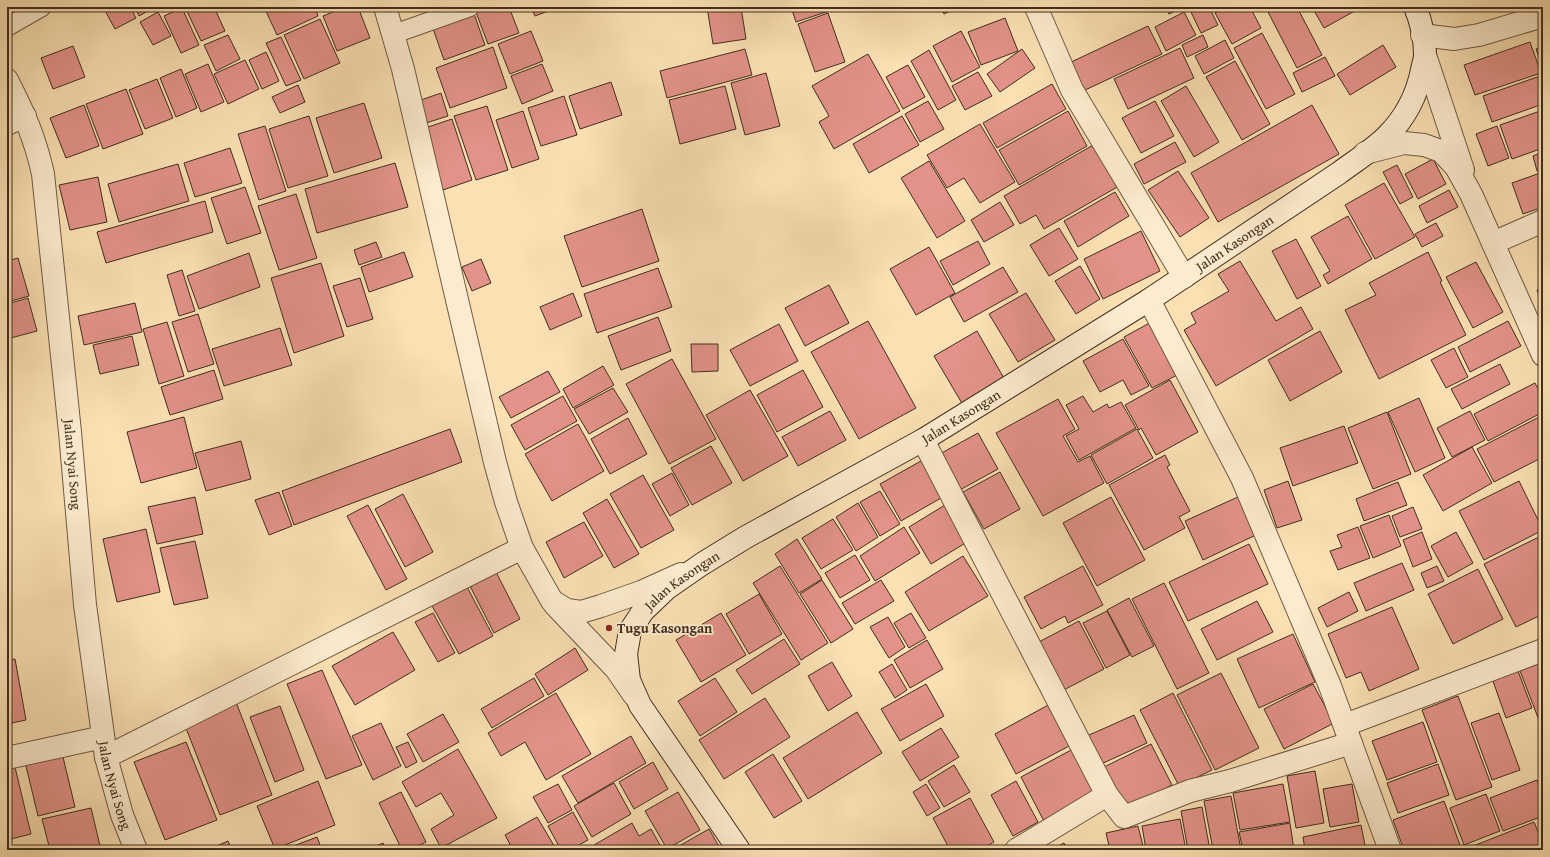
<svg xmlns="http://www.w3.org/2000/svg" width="1550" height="857" font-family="'Gentium Book Plus',serif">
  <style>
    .building { fill: #e29288; stroke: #412e1e }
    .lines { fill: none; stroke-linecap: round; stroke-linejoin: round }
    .service-casing { stroke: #6f5a43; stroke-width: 20 }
    .minor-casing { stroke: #6f5a43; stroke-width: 24 }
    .secondary-casing { stroke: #412e1e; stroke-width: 24 }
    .service { stroke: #fcebce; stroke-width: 18 }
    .minor { stroke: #fcebce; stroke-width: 22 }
    .secondary { stroke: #fcebce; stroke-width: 22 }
    .poi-dot { fill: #8f2418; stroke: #fcebce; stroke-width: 1.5 }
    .labels { text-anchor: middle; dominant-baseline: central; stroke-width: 3.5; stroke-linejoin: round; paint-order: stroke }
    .street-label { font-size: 14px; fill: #412e1e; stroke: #fcebce }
    .poi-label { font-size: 14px; font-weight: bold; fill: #412e1e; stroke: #fcebce; text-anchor: start }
  </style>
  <rect width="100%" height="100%" fill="#fae0b3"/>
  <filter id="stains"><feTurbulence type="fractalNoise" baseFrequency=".005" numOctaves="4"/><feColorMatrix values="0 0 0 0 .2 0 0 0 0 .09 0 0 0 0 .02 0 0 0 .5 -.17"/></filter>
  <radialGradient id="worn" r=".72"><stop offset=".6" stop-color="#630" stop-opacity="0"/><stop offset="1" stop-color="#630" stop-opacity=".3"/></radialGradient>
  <g class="building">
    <polygon points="7,7 19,7 22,13 7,21"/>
    <polygon points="103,7 130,7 136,18 115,29"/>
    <polygon points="135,7 155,7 139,16"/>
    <polygon points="185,7 214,7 225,31 201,41"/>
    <polygon points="270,7 315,7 318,16 277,35 265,9"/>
    <polygon points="345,7 358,7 370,38 337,51 323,16"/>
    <polygon points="426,7 466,7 431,20"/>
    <polygon points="474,7 509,7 519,33 488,44"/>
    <polygon points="531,7 559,7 535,16"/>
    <polygon points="707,7 741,7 746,39 713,44"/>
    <polygon points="791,7 828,7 829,11 796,22"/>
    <polygon points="940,7 958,7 944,14"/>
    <polygon points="1165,7 1184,7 1169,14"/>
    <polygon points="1197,7 1209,7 1218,25 1201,33 1190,10"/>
    <polygon points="1227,7 1250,7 1261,28 1232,44 1215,13"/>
    <polygon points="1278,7 1297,7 1322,55 1297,68 1268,12"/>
    <polygon points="1312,7 1362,7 1324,28"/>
    <polygon points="1512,7 1542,7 1516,16"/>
    <polygon points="182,8 199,45 181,53 164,16"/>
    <polygon points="472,8 485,45 444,60 431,23"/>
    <polygon points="158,12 171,36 153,45 140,22"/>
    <polygon points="1184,12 1196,35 1166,51 1155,27"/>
    <polygon points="828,13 845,62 815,72 798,24"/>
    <polygon points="1005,18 1018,51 981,65 968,32"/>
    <polygon points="320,19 340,63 304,79 284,35"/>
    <polygon points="1148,26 1162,54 1083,91 1069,63"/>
    <polygon points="531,31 543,61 510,74 498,44"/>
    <polygon points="961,31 980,67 952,82 933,46"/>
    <polygon points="1262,33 1295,94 1266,109 1234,48"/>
    <polygon points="228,35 240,59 216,71 204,45"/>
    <polygon points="1203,35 1208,47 1187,57 1182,45"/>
    <polygon points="281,37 301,80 286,86 266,43"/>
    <polygon points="1225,40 1234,58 1204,74 1195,56"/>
    <polygon points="1530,42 1541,73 1475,95 1464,65"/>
    <polygon points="1383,45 1396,67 1350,95 1337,74"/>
    <polygon points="73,46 85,77 53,89 41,58"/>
    <polygon points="1543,46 1543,70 1536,49"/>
    <polygon points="493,47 507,88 450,108 436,68"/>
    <polygon points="1180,48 1194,78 1128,109 1114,79"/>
    <polygon points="745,49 752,75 667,98 660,71"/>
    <polygon points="1022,49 1035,68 1000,92 987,74"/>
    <polygon points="929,50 956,100 938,110 911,61"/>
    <polygon points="266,52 279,81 262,89 249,60"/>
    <polygon points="868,54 900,111 834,149 819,122 829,116 812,86"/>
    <polygon points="1325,57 1335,76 1302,92 1293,73"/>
    <polygon points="245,60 259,89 228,104 214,74"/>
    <polygon points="1235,61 1270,124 1242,140 1206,77"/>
    <polygon points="208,64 224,102 201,112 185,74"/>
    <polygon points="542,64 553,91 522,104 511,76"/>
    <polygon points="908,65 925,97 903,109 886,77"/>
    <polygon points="181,69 197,108 176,117 160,78"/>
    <polygon points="978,72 992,96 965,110 952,86"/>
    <polygon points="766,73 780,126 745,135 731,83"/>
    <polygon points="1540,76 1543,86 1543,104 1492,122 1483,96"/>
    <polygon points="157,79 173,118 145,129 129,90"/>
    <polygon points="611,82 622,115 580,129 569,96"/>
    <polygon points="1052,84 1066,109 997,148 983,123"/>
    <polygon points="298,85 305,102 280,113 272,97"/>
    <polygon points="725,86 736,129 680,144 669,100"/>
    <polygon points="1186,86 1219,142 1194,157 1161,101"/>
    <polygon points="126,89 143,134 103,149 86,104"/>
    <polygon points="441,93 448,116 426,123 418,101"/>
    <polygon points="564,96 577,135 541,146 528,108"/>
    <polygon points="928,101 944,129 920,142 905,114"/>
    <polygon points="1155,101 1174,136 1141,153 1122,118"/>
    <polygon points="364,103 382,158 334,173 316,118"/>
    <polygon points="84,105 99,146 66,158 50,118"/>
    <polygon points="1312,105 1339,154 1218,222 1191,173"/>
    <polygon points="487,106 508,170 476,180 454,116"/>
    <polygon points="1543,110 1543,148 1512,159 1500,125"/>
    <polygon points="523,111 539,159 512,168 496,120"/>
    <polygon points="1068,111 1087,146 1019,185 999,150"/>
    <polygon points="309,116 328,176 288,188 269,129"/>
    <polygon points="902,116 919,145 869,173 853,144"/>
    <polygon points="452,119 472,180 443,190 422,129"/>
    <polygon points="980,124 1015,182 980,203 964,178 947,188 927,155"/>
    <polygon points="265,126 286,191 259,200 238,134"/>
    <polygon points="1497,126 1509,158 1488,166 1476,134"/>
    <polygon points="1175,142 1186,162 1144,184 1134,164"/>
    <polygon points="1095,144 1119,186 1044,229 1036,215 1020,224 1004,196"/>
    <polygon points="230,148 242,183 195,197 184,163"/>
    <polygon points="1543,152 1543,169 1537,171 1533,156"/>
    <polygon points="1433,159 1446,184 1418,199 1405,174"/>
    <polygon points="929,161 965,221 937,238 901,178"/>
    <polygon points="395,163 408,207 317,233 305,189"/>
    <polygon points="178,164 189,201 119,222 108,184"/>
    <polygon points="1397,165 1413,197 1400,204 1383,172"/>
    <polygon points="1178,171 1209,218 1180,237 1148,190"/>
    <polygon points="1543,172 1543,207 1523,214 1512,183"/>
    <polygon points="98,177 107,222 70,230 59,185"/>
    <polygon points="1384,183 1415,237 1375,259 1345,205"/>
    <polygon points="245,187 261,233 227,244 211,198"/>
    <polygon points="1449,190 1458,207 1427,223 1419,206"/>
    <polygon points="1115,192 1129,216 1078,247 1064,221"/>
    <polygon points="296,194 317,258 279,270 258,206"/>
    <polygon points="205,201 213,232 106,263 97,232"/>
    <polygon points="1000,202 1014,225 984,242 971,220"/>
    <polygon points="642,209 659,261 582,287 564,236"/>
    <polygon points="1348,216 1372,259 1328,284 1323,275 1330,271 1311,237"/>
    <polygon points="1436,223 1443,236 1422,247 1415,234"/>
    <polygon points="1059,228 1078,259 1049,276 1030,245"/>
    <polygon points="1141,231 1160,271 1103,299 1084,259"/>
    <polygon points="1296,239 1321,286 1297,299 1272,251"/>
    <polygon points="978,241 990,264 953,285 940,261"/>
    <polygon points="376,242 382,257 359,265 354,250"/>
    <polygon points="929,247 955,293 916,315 890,269"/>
    <polygon points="404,252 413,277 369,292 361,267"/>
    <polygon points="1428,252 1442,281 1440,282 1466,335 1379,379 1345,310 1376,295 1369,283"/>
    <polygon points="249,253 260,287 199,309 187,276"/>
    <polygon points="18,258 29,296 7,302 7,261"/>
    <polygon points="481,259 491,283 472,291 462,267"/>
    <polygon points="1240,261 1276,321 1301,307 1313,329 1216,386 1184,330 1196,323 1191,313 1229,291 1218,274"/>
    <polygon points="1476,262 1503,312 1473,328 1446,277"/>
    <polygon points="321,263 344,336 294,353 271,278"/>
    <polygon points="1080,266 1100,299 1076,314 1055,281"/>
    <polygon points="1003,267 1018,292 964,322 950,297"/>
    <polygon points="658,268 672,307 597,333 584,294"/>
    <polygon points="182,270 195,311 179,316 167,275"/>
    <polygon points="360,278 373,319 347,327 333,286"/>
    <polygon points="829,285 849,323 805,346 785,308"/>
    <polygon points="1543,287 1543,306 1537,290"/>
    <polygon points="573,293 582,316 550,330 540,307"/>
    <polygon points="1026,293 1055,340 1018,362 989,314"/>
    <polygon points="28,298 37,331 7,339 7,304"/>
    <polygon points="135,303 142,332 84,345 78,316"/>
    <polygon points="198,314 214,364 188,372 172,322"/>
    <polygon points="658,317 671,351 621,370 608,336"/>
    <polygon points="1155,320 1183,372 1152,388 1124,337"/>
    <polygon points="868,321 916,408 859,439 811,352"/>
    <polygon points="1508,321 1521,346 1470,372 1458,347"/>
    <polygon points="167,322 184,376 159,384 143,329"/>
    <polygon points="779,324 798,361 750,386 730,350"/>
    <polygon points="280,328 292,365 224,386 212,349"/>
    <polygon points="977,331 1005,380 963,405 934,356"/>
    <polygon points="1320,331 1342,372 1290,401 1268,360"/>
    <polygon points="132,336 139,365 100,374 93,345"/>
    <polygon points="1123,339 1149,386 1131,395 1123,380 1100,392 1083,361"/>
    <polygon points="691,344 718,344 718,371 692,372"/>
    <polygon points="1454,348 1468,377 1446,388 1431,360"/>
    <polygon points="672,359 716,439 669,464 626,384"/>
    <polygon points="1500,364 1510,384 1462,409 1451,389"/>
    <polygon points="603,366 614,385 573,408 563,389"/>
    <polygon points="214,370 223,399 170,415 161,387"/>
    <polygon points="803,370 823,407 777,432 757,395"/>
    <polygon points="548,371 560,392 511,418 499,397"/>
    <polygon points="1170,380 1198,432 1156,455 1141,428 1139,430 1125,405"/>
    <polygon points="1535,383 1543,398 1543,412 1488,441 1474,414"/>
    <polygon points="613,388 628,412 589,434 574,409"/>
    <polygon points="750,390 788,456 743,481 706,415"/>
    <polygon points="563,396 577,421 525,450 511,425"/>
    <polygon points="1083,396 1093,412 1107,404 1109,408 1121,402 1136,428 1079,460 1066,436 1079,429 1066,405"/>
    <polygon points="1419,398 1445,458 1415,472 1388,412"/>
    <polygon points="1058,399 1075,429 1063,436 1078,462 1090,456 1104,483 1043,516 996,433"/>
    <polygon points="830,411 846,440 798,466 782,437"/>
    <polygon points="1470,411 1485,440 1452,457 1437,428"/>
    <polygon points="1387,412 1411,474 1373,489 1348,428"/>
    <polygon points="1543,415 1543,457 1494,482 1477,449"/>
    <polygon points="184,417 197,468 141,483 127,432"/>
    <polygon points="628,418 647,454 610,474 591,439"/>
    <polygon points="578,424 604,471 552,501 525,454"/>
    <polygon points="1344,426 1358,463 1293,486 1280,448"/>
    <polygon points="450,429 462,462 294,525 282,491"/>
    <polygon points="1137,429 1153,458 1107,484 1091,455"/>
    <polygon points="978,433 998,469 958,491 938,455"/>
    <polygon points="241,441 251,479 206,491 195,453"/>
    <polygon points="711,446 732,483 692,505 671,468"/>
    <polygon points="1472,447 1492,483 1443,511 1423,475"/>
    <polygon points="1165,455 1170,465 1167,467 1190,511 1179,517 1185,528 1144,550 1109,485"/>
    <polygon points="928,457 948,494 901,521 880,484"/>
    <polygon points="1000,472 1020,509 984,529 963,492"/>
    <polygon points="672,473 689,505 670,516 652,484"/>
    <polygon points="643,475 674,530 641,548 610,494"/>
    <polygon points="1288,481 1302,520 1277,528 1264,490"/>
    <polygon points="1519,481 1543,530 1484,560 1459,511"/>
    <polygon points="1398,482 1407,505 1364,521 1356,499"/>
    <polygon points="880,491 900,524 880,536 860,502"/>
    <polygon points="279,492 292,526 269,535 255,500"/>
    <polygon points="403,494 433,552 405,567 375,509"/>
    <polygon points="1240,496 1258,534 1203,560 1185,521"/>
    <polygon points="195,497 203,534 157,544 148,507"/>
    <polygon points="1111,497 1145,560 1097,586 1063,523"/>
    <polygon points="607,499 639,554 614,568 583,513"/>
    <polygon points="858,503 878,537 856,551 836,517"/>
    <polygon points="368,505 407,579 386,590 347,516"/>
    <polygon points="945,505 967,542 931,564 909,527"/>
    <polygon points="1413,507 1422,529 1400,537 1392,516"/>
    <polygon points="1389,515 1401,546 1373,558 1360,526"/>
    <polygon points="833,519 853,550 821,569 802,538"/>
    <polygon points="584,522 603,556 564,578 546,542"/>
    <polygon points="904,527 920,553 875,581 860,556"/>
    <polygon points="1358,527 1370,558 1338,570 1330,551 1342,547 1337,535"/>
    <polygon points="146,529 160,592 117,602 103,539"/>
    <polygon points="1422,532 1432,559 1413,567 1403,540"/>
    <polygon points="1456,532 1473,563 1448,577 1431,546"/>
    <polygon points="1543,535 1543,614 1516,627 1484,564"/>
    <polygon points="797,539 822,579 799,593 775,554"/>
    <polygon points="195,541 208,598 174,605 160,548"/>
    <polygon points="1249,544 1268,584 1188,621 1169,582"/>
    <polygon points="855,555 870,580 840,598 825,573"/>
    <polygon points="963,556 988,596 929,631 905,592"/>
    <polygon points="1402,563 1414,590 1366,611 1354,583"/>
    <polygon points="780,566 828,643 801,660 753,583"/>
    <polygon points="1083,566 1103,605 1068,623 1065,616 1041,629 1024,597"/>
    <polygon points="1437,566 1444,581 1427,588 1421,573"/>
    <polygon points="1478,569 1503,619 1453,644 1428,594"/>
    <polygon points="496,572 520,619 494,633 470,586"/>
    <polygon points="822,580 853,629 831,643 800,594"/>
    <polygon points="881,580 894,601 855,624 842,603"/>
    <polygon points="1164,583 1209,673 1177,689 1132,599"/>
    <polygon points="466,585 493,636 459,654 431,604"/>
    <polygon points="1349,592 1358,611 1327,627 1318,608"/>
    <polygon points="759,594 782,634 749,654 726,614"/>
    <polygon points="1129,598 1154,646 1132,657 1107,610"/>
    <polygon points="1257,601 1273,632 1217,660 1201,629"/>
    <polygon points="1392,607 1419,669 1369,691 1361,672 1346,678 1328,634"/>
    <polygon points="1107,611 1130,655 1106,668 1083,623"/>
    <polygon points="433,613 455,653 438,662 415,622"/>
    <polygon points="721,613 746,655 701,682 676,640"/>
    <polygon points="911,613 926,638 909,648 894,623"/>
    <polygon points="888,617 905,647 889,658 870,627"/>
    <polygon points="1079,621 1104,669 1058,693 1033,645"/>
    <polygon points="393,632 415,670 355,705 332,666"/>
    <polygon points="1293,634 1315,682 1259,708 1237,659"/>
    <polygon points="784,639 800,664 752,694 736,670"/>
    <polygon points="927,640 943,669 910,688 894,660"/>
    <polygon points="575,648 588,670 548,695 535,674"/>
    <polygon points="15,659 26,720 7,724 7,661"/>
    <polygon points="832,662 852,696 828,711 808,676"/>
    <polygon points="1543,662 1543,728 1542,728 1520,671"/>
    <polygon points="892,664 907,690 895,698 879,672"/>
    <polygon points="322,670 362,765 326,779 287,684"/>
    <polygon points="1518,671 1532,708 1506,718 1493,681"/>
    <polygon points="1221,673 1259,748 1215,770 1177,695"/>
    <polygon points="534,678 544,696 492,728 481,709"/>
    <polygon points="715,678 737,712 700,736 678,701"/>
    <polygon points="926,684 944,716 900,741 881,709"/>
    <polygon points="1313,684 1334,723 1284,749 1264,709"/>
    <polygon points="556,693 591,754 546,780 525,742 501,756 488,733"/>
    <polygon points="1173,693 1212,770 1179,786 1140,710"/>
    <polygon points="1458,696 1492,787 1456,800 1422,710"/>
    <polygon points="765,698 790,737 724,779 699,740"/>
    <polygon points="236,702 272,795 220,815 184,723"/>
    <polygon points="1052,703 1073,744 1016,774 995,734"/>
    <polygon points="280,706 304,770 275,782 250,717"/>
    <polygon points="857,712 882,753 808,799 783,758"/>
    <polygon points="1499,713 1520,770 1492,780 1471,723"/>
    <polygon points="443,714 459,742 423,762 407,734"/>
    <polygon points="1134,715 1147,743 1099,765 1087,736"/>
    <polygon points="1423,722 1437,762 1387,780 1372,741"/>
    <polygon points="381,723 401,766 373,780 352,736"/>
    <polygon points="941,728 959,757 920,781 902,752"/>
    <polygon points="631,736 646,763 578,803 562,776"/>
    <polygon points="186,742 217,820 165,840 134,762"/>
    <polygon points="408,742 417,762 406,768 396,747"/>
    <polygon points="1151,744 1172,785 1125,809 1104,767"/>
    <polygon points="458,749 497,818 441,848 431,829 454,815 441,793 416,807 402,782"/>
    <polygon points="1073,749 1098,794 1045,823 1021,777"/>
    <polygon points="62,753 75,807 38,816 25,762"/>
    <polygon points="773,754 802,801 774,818 745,772"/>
    <polygon points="653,762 668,789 634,809 619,782"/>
    <polygon points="14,763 31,834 7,840 7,765"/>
    <polygon points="1438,764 1449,795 1398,813 1387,783"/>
    <polygon points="954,765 970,792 944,807 928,781"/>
    <polygon points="1315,771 1324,823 1296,828 1287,776"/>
    <polygon points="1537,780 1543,797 1543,816 1503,831 1490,798"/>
    <polygon points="318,781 335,825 275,849 257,806"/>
    <polygon points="1016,781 1038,822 1013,836 991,795"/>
    <polygon points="614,783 631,814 592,837 574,806"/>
    <polygon points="558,784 572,810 548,823 533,797"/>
    <polygon points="926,784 940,808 927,816 913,792"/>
    <polygon points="1283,784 1290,822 1240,830 1233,793"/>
    <polygon points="1352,784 1359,822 1330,827 1323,789"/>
    <polygon points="401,792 426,842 409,850 402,850 379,803"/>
    <polygon points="678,792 700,830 667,849 645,811"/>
    <polygon points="1486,794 1500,831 1464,845 1450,808"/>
    <polygon points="1231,796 1241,850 1213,850 1204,801"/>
    <polygon points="970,798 994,842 980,850 950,850 933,818"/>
    <polygon points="1444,801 1460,845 1447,850 1404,850 1393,820"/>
    <polygon points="1202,807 1210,850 1188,850 1181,811"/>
    <polygon points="91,808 101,850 50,850 42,819"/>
    <polygon points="573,812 588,840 570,850 561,850 548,826"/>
    <polygon points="537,817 556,849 513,850 505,835"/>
    <polygon points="1180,819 1186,850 1146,850 1142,826"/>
    <polygon points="1534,822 1543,844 1543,850 1469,850 1468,848"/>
    <polygon points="632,823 639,836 651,829 660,845 652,850 597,850 594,845"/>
    <polygon points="1290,823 1294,850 1243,850 1239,832"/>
    <polygon points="1361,825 1366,850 1305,850 1303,837"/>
    <polygon points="1138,826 1144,850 1110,850 1106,833"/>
    <polygon points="709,829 721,850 672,850"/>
    <polygon points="317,837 322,850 283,850"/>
    <polygon points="228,841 232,850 207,850"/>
    <polygon points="383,843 386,850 367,850"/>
    <polygon points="1064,843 1068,850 1051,850"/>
  </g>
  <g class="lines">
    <g class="service-casing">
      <g id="service">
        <polyline points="7,27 42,7"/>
        <polyline points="394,34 470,7"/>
      </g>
    </g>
    <g class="minor-casing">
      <g id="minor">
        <polyline points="385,7 403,69 495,462 506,502 522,548 552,601 567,610 581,612 601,606 641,592 681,574"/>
        <polyline points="1036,7 1072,90 1184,277"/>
        <polyline points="1422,35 1454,39 1479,35 1543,16"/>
        <polyline points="1425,55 1463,170"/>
        <path id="s1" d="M7,80C24,113 35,138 43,174L70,432L85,605L106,757L122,815L136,850"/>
        <polyline points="7,124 25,116"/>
        <polyline points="1365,153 1404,143 1424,145 1441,151 1456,167 1471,194 1543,355"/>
        <polyline points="1493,243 1543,221"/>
        <polyline points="1149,300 1242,478 1330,686 1390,850"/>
        <polyline points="923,440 1107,795"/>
        <polyline points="555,605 616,669 634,695"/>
        <polyline points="1345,725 1543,650"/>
        <polyline points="106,757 522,548"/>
        <polyline points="7,758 103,737"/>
        <polyline points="1016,850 1107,795 1124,817 1190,791 1230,781 1351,743"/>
      </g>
    </g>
    <g class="secondary-casing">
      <g id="secondary">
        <path id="s2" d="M739,850L640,705L629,680L626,654L630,631L643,611L666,589L702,564L746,537L923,440L1149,300L1339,173C1355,161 1373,150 1387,136C1406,117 1417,95 1422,70C1423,65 1425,59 1425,55C1425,39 1421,21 1415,7"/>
      </g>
    </g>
    <use href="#service" class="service"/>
    <use href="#minor" class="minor"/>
    <use href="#secondary" class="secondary"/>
  </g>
  <circle class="poi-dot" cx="609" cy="628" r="4"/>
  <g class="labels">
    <g class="street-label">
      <text stroke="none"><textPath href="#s2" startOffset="974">Jalan Kasongan</textPath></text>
      <text stroke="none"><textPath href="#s2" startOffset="650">Jalan Kasongan</textPath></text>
      <text stroke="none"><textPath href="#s1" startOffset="393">Jalan Nyai Song</textPath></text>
      <text stroke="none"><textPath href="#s2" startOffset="326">Jalan Kasongan</textPath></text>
      <text stroke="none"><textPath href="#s1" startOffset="717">Jalan Nyai Song</textPath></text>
    </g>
    <g class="poi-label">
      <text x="617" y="628">Tugu Kasongan</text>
    </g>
  </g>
  <rect width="1550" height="857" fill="none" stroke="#fae0b3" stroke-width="24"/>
  <rect x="8" y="8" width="1534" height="841" fill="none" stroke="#412e1e" stroke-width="2"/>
  <rect x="12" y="12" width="1526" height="833" fill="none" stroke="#412e1e"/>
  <rect width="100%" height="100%" filter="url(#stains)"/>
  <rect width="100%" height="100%" fill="url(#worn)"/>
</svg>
